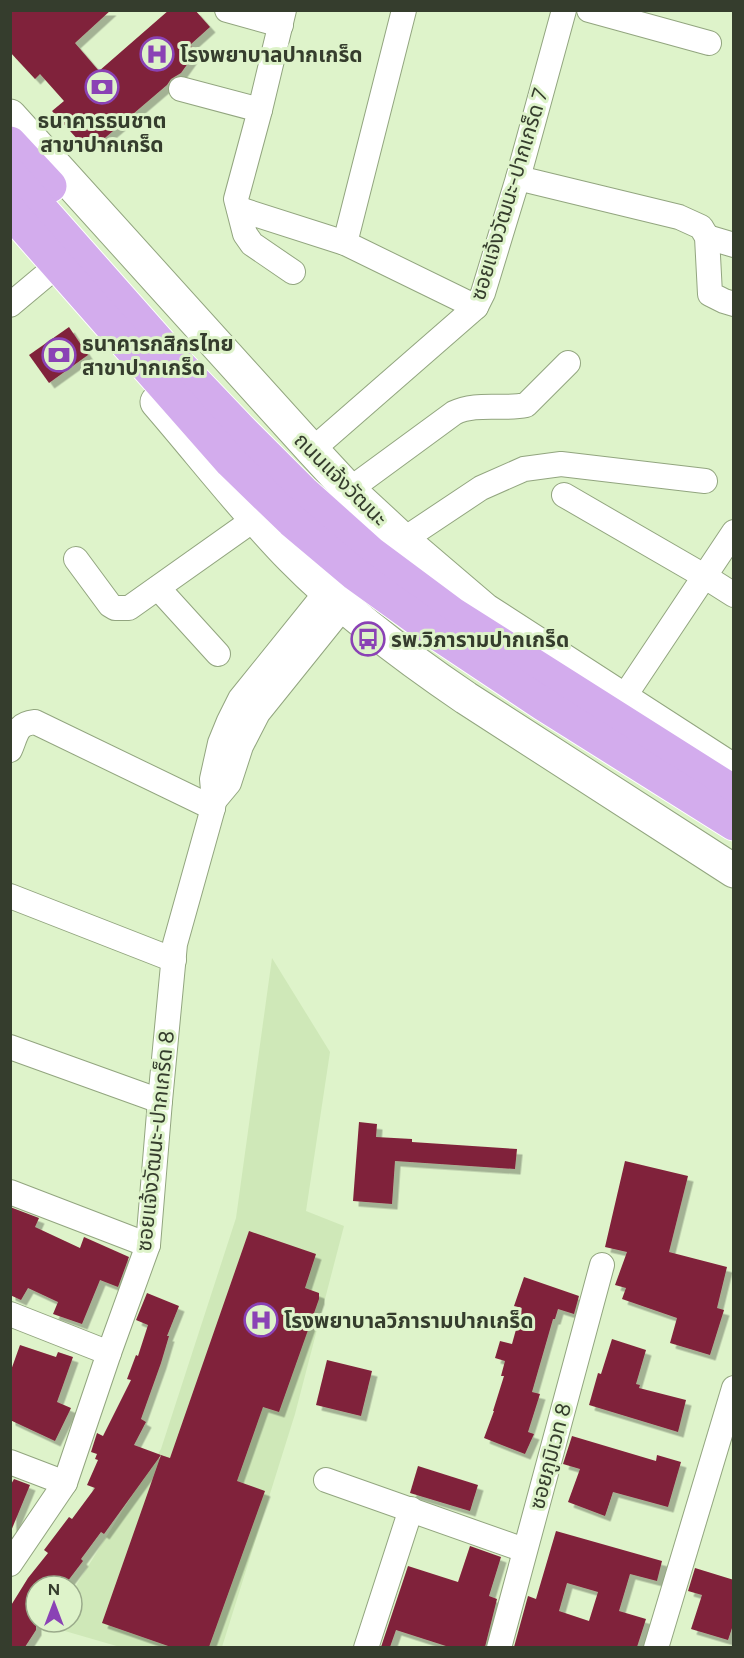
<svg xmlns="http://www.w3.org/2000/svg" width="744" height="1658" font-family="Figtree,'Noto Sans Thai',sans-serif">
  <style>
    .built { fill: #cfe8b8 }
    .building { fill: #80233a; fill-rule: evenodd; filter: url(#shadow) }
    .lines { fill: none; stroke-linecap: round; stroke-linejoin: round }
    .street-casing { stroke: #92a57f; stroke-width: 26 }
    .secondary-casing { stroke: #92a57f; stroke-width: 35 }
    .primary-casing { stroke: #fff; stroke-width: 35 }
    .street { stroke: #fff; stroke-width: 24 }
    .secondary { stroke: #fff; stroke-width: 33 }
    .primary { stroke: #d3aced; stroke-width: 33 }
    .labels { text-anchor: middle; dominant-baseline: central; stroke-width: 6; stroke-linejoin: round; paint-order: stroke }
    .poi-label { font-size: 21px; font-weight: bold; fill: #353d2d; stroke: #def3ca; text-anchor: start }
    .street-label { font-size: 21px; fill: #353d2d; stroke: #def3ca }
  </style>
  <defs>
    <filter id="shadow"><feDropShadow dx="5.5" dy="5.5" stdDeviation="0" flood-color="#0004"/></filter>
  </defs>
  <rect width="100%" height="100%" fill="#def3ca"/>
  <polygon class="built" points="272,958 330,1052 306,1211 344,1226 295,1414 222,1647 120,1647 51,1627 54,1622 72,1622 72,1592 161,1449 236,1218"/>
  <g class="building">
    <polygon points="10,10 111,10 75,43 99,71 169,10 195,10 210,27 190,45 196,52 181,73 171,79 167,85 99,143 80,142 52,111 64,101 40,74 35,79 10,52"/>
    <polygon points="69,327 88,355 49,383 29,355"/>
    <polygon points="359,1122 377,1124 376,1137 412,1139 412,1142 517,1149 515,1169 395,1161 392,1204 353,1201"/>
    <polygon points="625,1161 688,1176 669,1252 727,1267 717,1308 724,1310 710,1355 670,1343 677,1318 622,1299 626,1288 615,1285 627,1252 605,1247"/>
    <polygon points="10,1207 39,1218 35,1227 80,1248 84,1237 129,1257 118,1287 100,1280 82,1324 53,1314 58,1302 28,1288 21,1300 10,1295"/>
    <polygon points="249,1231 316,1254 305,1288 319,1293 319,1299 279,1412 263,1407 237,1481 265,1491 209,1647 171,1647 102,1623 161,1455 170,1458"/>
    <polygon points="524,1277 579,1296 574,1314 558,1309 555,1319 553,1319 532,1392 540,1394 528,1432 534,1434 525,1454 484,1438 494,1411 493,1411 504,1376 501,1376 505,1361 495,1358 500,1341 512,1344 522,1308 514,1306"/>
    <polygon points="147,1293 179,1306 167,1336 169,1336 161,1363 141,1419 146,1422 134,1445 161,1455 104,1534 101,1532 81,1559 83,1561 64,1586 36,1586 36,1630 25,1647 10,1647 10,1607 28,1578 48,1553 44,1550 69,1517 72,1519 95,1488 87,1485 98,1460 95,1459 97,1454 91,1452 97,1433 103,1436 131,1380 127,1379 136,1355 138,1356 148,1325 136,1320"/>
    <polygon points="612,1339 646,1350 636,1384 640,1385 639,1388 686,1400 678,1432 589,1405 598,1373 601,1374"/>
    <polygon points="20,1345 56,1357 58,1352 73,1357 57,1402 71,1408 55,1441 10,1420 10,1373"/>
    <polygon points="327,1360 372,1371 361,1416 316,1405"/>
    <polygon points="572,1436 656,1461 657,1455 681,1462 668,1507 613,1492 605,1516 568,1502 580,1469 563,1464"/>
    <polygon points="418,1466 478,1485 470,1511 410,1493"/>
    <polygon points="14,1479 30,1485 11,1531 10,1486"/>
    <path d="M556,1531L662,1561L657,1581L630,1574L619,1611L646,1619L637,1647H514L528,1596L536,1599ZM567,1583L598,1592L589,1621L559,1611Z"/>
    <polygon points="470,1546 501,1557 489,1596 497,1599 485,1647 449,1647 396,1630 390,1647 381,1647 408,1566 458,1582"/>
    <polygon points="695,1568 734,1580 734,1622 728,1640 691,1629 702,1595 688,1591"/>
  </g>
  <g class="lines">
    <g class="street-casing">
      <g id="street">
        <polyline points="227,10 281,25"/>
        <polyline points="284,10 260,110 236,199 245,234 252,244 293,272"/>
        <polyline points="589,10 709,43"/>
        <polyline points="181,89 260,110"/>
        <polyline points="518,178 679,217 701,227 707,237 710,294 724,301 734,304"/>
        <polyline points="239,209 345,243 476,307"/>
        <polyline points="707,237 734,245"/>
        <polyline points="345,243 404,10"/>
        <polyline points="10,305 47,274"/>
        <polyline points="312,450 476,307 483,293 518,178 564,10"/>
        <path d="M349,490L454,413C476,402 503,410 526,405L568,363"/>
        <polyline points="564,495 704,576 734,595"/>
        <polyline points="403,540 481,488 524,469 561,464 705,481"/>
        <polyline points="76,559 110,605 115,608 129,608 256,518"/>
        <polyline points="158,588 218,654"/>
        <polyline points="622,700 734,532"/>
        <path d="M10,750C17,734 16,724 35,722L213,808"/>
        <polyline points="214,801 229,783 241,746 258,713 344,606"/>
        <polyline points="10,896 174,960"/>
        <polyline points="10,1047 160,1101"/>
        <polyline points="10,1192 148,1245"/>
        <polyline points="10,1314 109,1353"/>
        <polyline points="10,1462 65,1483"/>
        <polyline points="326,1480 524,1550"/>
        <polyline points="10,1564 65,1483 109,1353 148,1245 160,1101 175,944 213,808 214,801 212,779 220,743 229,721 240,699 327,591"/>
        <polyline points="366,1648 411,1509"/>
        <polyline points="499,1648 602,1265"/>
        <polyline points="656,1648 734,1388"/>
      </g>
    </g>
    <g class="secondary-casing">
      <g id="secondary">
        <polyline points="10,116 312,450 349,490 403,540 485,610 734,771"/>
        <path d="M157,402C202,454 244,509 292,558C344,611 404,656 466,698L734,871"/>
      </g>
    </g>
    <g class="primary-casing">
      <g id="primary">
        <polyline points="10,143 50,186"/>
        <polyline points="10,174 179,365 239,428 303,492 371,553 453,614 734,792"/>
        <polyline points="10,211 231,462 292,521 355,574 441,636 543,704 734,824"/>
      </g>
    </g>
    <use href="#street" class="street"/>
    <use href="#secondary" class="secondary"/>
    <use href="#primary" class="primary"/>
  </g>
  <defs>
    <g id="hospital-ring" transform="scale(1.725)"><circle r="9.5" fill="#def3ca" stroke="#8a42b5" stroke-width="1.5"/><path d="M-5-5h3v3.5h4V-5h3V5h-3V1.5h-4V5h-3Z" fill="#8a42b5"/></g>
    <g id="bank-ring" transform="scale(1.725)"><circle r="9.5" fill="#def3ca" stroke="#8a42b5" stroke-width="1.5"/><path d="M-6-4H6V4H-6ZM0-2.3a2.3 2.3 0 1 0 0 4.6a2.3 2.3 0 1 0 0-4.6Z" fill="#8a42b5"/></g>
    <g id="bus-ring" transform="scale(1.725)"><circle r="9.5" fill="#def3ca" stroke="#8a42b5" stroke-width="1.5"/><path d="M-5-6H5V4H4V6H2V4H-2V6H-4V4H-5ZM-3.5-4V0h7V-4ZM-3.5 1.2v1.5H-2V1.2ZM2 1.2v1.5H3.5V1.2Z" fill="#8a42b5"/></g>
  </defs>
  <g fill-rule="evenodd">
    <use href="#hospital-ring" x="157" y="54"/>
    <use href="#bank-ring" x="102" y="87"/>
    <use href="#bank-ring" x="59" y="355"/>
    <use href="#bus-ring" x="368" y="639"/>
    <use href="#hospital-ring" x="261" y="1320"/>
  </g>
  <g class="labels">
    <g class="poi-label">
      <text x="180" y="54">โรงพยาบาลปากเกร็ด</text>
      <text x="102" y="120" text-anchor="middle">ธนาคารธนชาต<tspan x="102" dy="24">สาขาปากเกร็ด</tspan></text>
      <text x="82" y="343">ธนาคารกสิกรไทย<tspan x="82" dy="24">สาขาปากเกร็ด</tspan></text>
      <text x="391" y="639">รพ.วิภารามปากเกร็ด</text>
      <text x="284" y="1320">โรงพยาบาลวิภารามปากเกร็ด</text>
    </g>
    <g class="street-label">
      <text transform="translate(509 194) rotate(-73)">ซอยแจ้งวัฒนะ-ปากเกร็ด 7</text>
      <text transform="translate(341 479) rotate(45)">ถนนแจ้งวัฒนะ</text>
      <text transform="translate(155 1141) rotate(-84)">ซอยแจ้งวัฒนะ-ปากเกร็ด 8</text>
      <text transform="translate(550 1456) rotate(-75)">ซอยภูมิเวท 8</text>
    </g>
  </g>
  <rect width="744" height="1658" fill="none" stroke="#353d2d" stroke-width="24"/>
  <g transform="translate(54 1604)"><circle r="28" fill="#def3ca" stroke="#9aaa8b" stroke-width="1.5"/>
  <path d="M0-4.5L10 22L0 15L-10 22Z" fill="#8a42b5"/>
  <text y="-9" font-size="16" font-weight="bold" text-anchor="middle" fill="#353d2d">N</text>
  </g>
</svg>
